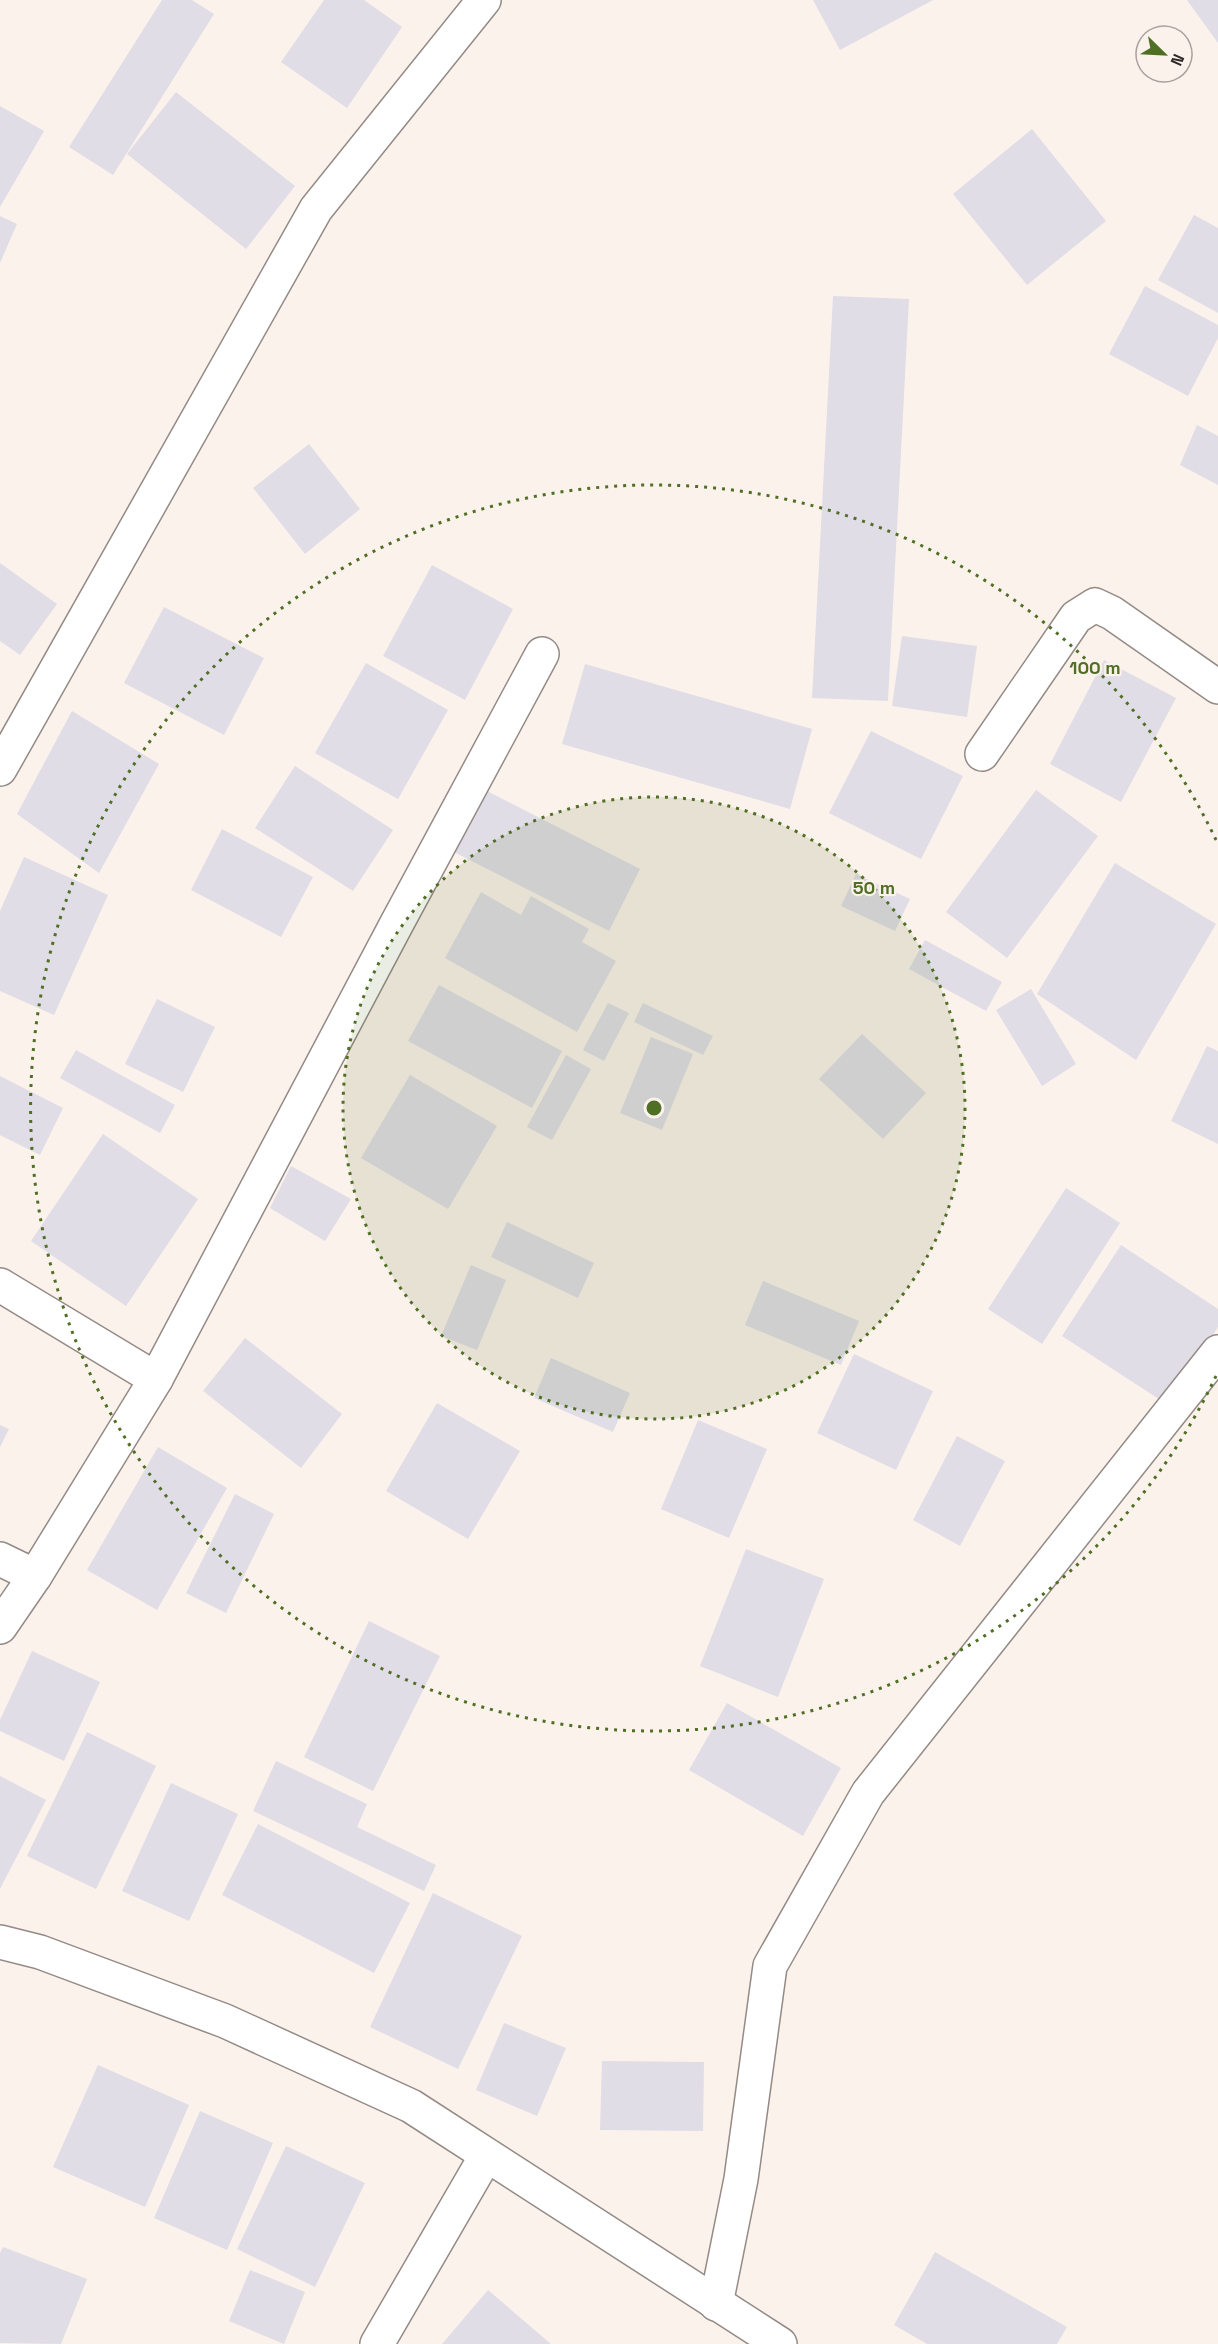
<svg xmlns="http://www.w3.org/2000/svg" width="1218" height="2344" font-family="'Space Grotesk',sans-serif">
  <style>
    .building { fill: #e0dde6 }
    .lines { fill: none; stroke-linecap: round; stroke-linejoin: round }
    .minor-casing { stroke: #948a86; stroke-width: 36 }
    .minor { stroke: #fff; stroke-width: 33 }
    .ring { fill: none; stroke: #4f6f25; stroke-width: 3; stroke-dasharray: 3 6 }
    .centre { fill: #4f6f25; stroke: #fcf2ec; stroke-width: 3 }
    .ring-label { font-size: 18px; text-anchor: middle; font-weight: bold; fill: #4f6f25; stroke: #fcf2ec; stroke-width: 4.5; stroke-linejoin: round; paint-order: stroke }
  </style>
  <rect width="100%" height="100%" fill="#fcf2ec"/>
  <g class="building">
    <polygon points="162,0 192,0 214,14 113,175 69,147"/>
    <polygon points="324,0 364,0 402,27 347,108 281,62"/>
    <polygon points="813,0 933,0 840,50"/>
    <polygon points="1187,0 1218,0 1218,43"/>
    <polygon points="176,92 295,186 246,249 127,154"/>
    <polygon points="0,106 44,131 0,207"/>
    <polygon points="1032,129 1106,221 1027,285 953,194"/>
    <polygon points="1194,215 1218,228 1218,313 1158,280"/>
    <polygon points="0,216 17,224 0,263"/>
    <polygon points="1145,286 1218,325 1218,338 1188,396 1109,354"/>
    <polygon points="833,296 909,299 888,701 812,698"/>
    <polygon points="1197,425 1218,436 1218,485 1180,465"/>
    <polygon points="309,444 360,509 305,554 253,488"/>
    <polygon points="0,563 57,604 20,655 0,641"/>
    <polygon points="432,565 513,609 465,700 383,656"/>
    <polygon points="164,607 264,658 224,735 124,683"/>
    <polygon points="902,636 977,646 967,717 892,706"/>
    <polygon points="1104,660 1176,698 1121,802 1050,764"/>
    <polygon points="366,663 448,710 398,799 315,753"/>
    <polygon points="585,664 812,729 790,809 562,744"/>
    <polygon points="72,711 159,764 99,873 17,814"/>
    <polygon points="871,731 963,776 921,859 829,813"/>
    <polygon points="295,766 393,830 353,891 255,828"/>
    <polygon points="485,790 640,869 609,931 454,852"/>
    <polygon points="1036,790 1098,836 1007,958 946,912"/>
    <polygon points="222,829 313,877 281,937 191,890"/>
    <polygon points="24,857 108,895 54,1015 0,991 0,911"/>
    <polygon points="1115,863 1216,924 1136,1060 1037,994"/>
    <polygon points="856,874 910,899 895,931 841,906"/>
    <polygon points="481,892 521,915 531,896 589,929 582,942 616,961 577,1032 445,958"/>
    <polygon points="925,940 1002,982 986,1011 909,969"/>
    <polygon points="439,985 562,1051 532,1108 408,1041"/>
    <polygon points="1031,989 1076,1064 1042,1086 996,1010"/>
    <polygon points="157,999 215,1027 183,1092 125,1064"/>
    <polygon points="608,1003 629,1013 604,1061 583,1050"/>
    <polygon points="643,1003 713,1036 703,1055 634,1022"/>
    <polygon points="862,1034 926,1093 883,1139 819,1079"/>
    <polygon points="651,1037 693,1054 662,1130 620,1113"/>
    <polygon points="1207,1046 1218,1051 1218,1144 1171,1121"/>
    <polygon points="76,1050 175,1105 160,1133 60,1078"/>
    <polygon points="566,1055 591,1069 552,1140 527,1127"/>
    <polygon points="410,1075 497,1126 448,1209 361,1158"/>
    <polygon points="0,1076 63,1108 40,1155 0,1135"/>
    <polygon points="103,1134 198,1199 126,1306 31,1241"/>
    <polygon points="291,1166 351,1199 325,1241 270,1208"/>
    <polygon points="1066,1188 1120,1223 1042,1344 988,1309"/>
    <polygon points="507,1222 594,1263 578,1298 491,1257"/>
    <polygon points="1121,1245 1218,1309 1218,1327 1168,1405 1062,1336"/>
    <polygon points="471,1265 506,1280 477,1350 441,1336"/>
    <polygon points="763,1281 859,1321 841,1365 745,1325"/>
    <polygon points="245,1338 342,1414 301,1468 203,1391"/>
    <polygon points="854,1354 933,1391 896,1470 817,1433"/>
    <polygon points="551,1358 630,1393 613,1432 534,1398"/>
    <polygon points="437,1403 520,1451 468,1539 386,1491"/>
    <polygon points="698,1420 767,1449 729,1538 661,1509"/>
    <polygon points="0,1425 9,1429 0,1447"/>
    <polygon points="957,1436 1005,1461 960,1546 913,1520"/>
    <polygon points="158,1447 227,1488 157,1610 87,1570"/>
    <polygon points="235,1494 274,1514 226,1613 186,1593"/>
    <polygon points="746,1549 824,1579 778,1697 700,1666"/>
    <polygon points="369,1621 440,1656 373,1791 304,1757"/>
    <polygon points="32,1651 100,1682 64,1761 0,1731 0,1720"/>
    <polygon points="727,1703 841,1768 803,1836 689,1770"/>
    <polygon points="87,1732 156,1766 96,1889 27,1856"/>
    <polygon points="276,1761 367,1804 357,1827 436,1865 424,1891 253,1811"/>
    <polygon points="0,1776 46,1800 0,1889"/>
    <polygon points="171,1783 238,1814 189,1921 122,1891"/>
    <polygon points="258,1824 410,1903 374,1973 222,1895"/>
    <polygon points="433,1893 522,1936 458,2069 370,2027"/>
    <polygon points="504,2023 566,2048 537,2116 476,2090"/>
    <polygon points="602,2061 704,2062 703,2131 600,2130"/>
    <polygon points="98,2065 189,2105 145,2207 53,2167"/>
    <polygon points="200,2111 273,2143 227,2250 154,2218"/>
    <polygon points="286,2146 365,2183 315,2287 237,2249"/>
    <polygon points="3,2247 87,2279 61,2344 0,2343 0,2253"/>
    <polygon points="935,2252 1067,2327 1057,2344 927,2344 894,2325"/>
    <polygon points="250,2270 305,2292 284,2344 229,2321"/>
    <polygon points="488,2290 551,2344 442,2344"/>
  </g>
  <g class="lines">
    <g class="minor-casing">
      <g id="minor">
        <polyline points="982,754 1076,617 1095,605 1112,613 1218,687"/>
        <polyline points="0,769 316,209 484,0"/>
        <polyline points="0,1285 156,1379"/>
        <polyline points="0,1559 35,1576"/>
        <polyline points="0,1627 35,1576 156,1379 396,925 542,654"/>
        <polyline points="0,1942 40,1952 225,2021 411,2106 780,2344"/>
        <polyline points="716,2304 741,2179 770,1966 868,1793 1218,1352"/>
        <polyline points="377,2344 486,2156"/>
      </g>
    </g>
    <use href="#minor" class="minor"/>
  </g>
  <circle cx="654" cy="1108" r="311" fill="#4f6f25" fill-opacity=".12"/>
  <g class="ring">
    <circle cx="654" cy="1108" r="311"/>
    <path d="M1216 1376A623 623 0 1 1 1216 840"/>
  </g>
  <circle cx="654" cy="1108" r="9" class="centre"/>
  <g class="ring-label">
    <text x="1095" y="674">100 m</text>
    <text x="874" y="894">50 m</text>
  </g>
  <g transform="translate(1164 54) rotate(114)"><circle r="28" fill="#fcf2ec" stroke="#a8a19c" stroke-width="1.5"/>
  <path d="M0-4.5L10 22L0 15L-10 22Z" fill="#4f6f25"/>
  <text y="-9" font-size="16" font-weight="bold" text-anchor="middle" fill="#2b2725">N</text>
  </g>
</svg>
